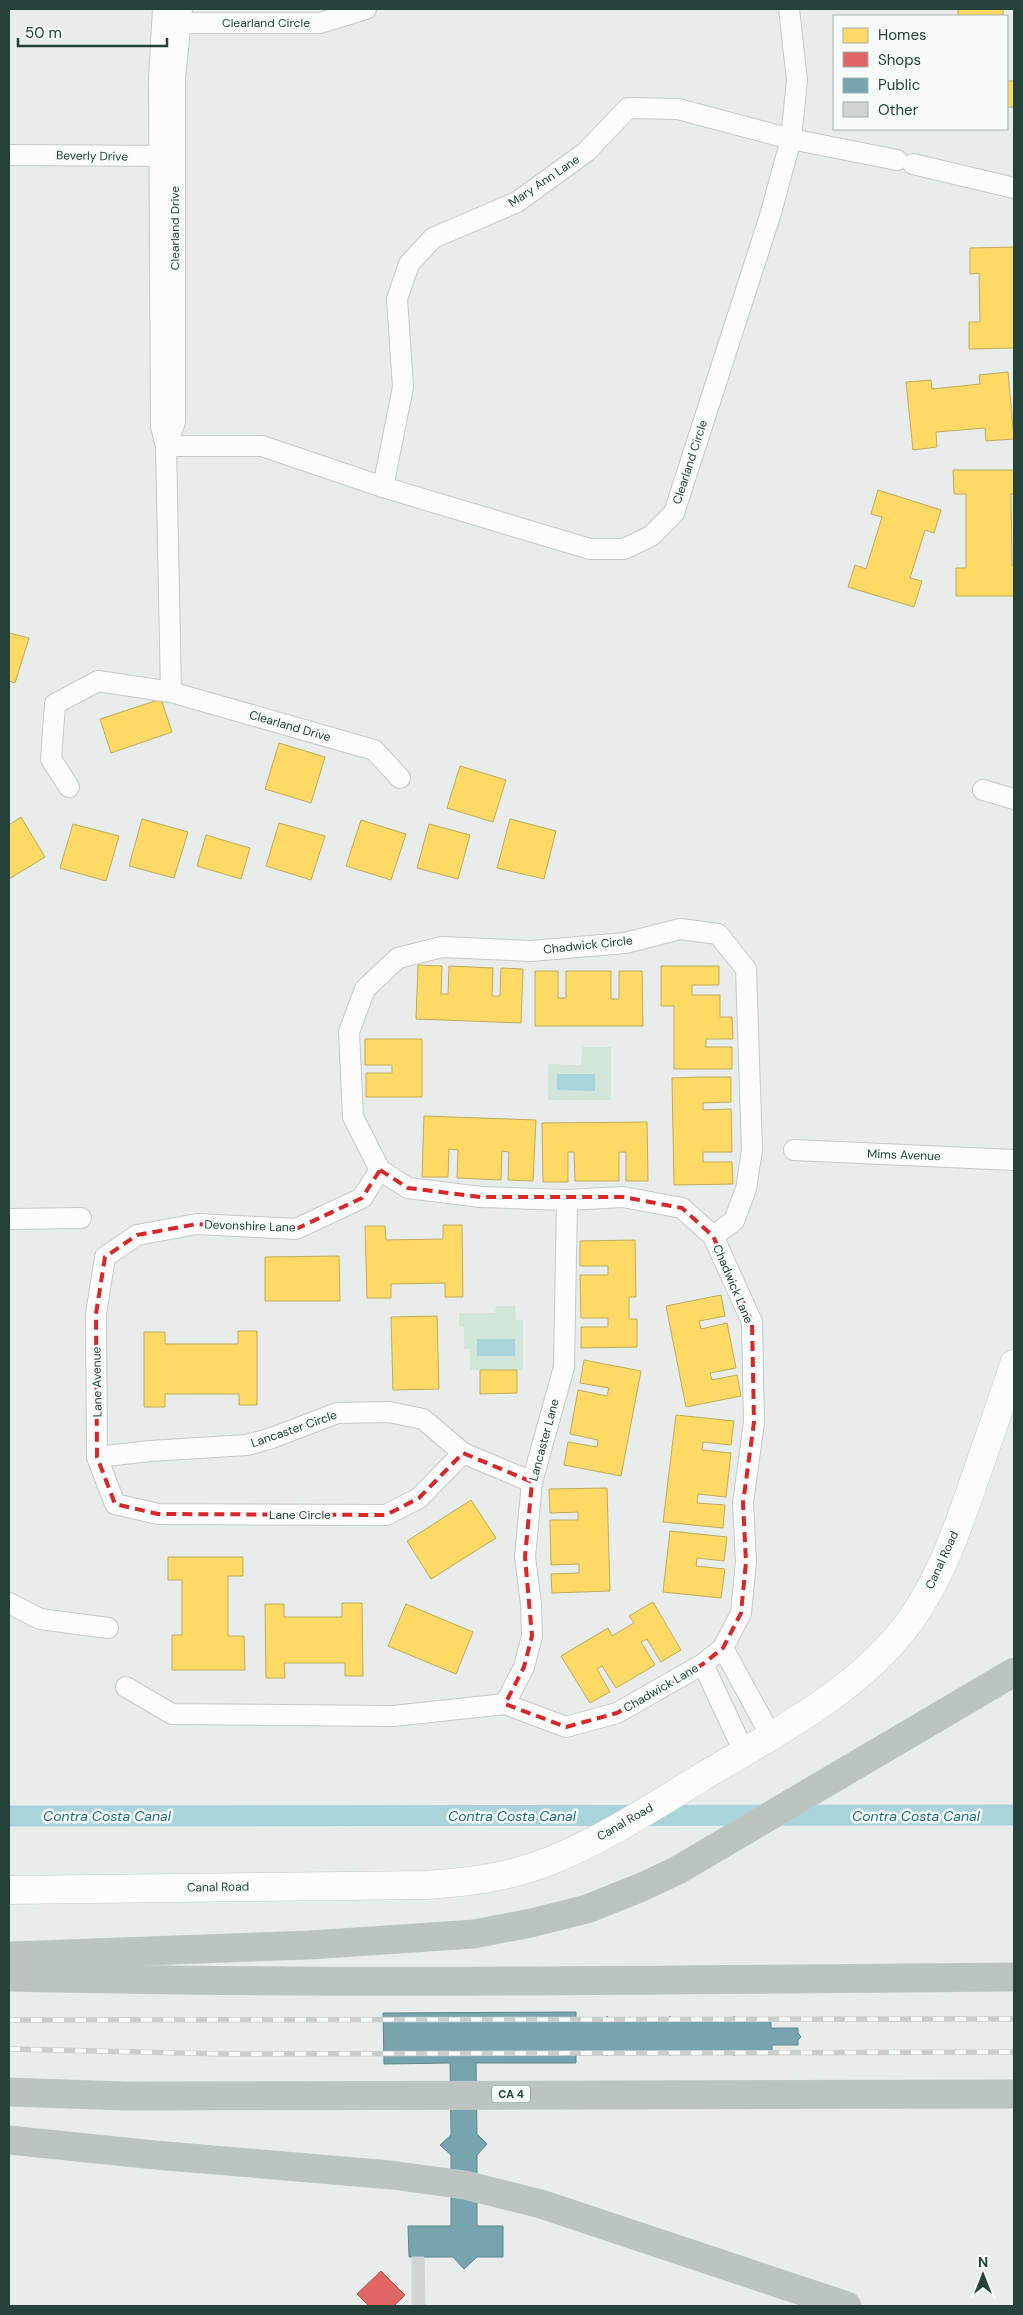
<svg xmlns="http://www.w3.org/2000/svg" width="1023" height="2315" font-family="'DM Sans',sans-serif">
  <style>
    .garden { fill: #d1e6d8 }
    .water { fill: #a9d4db }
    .homes { fill: #ffd966; stroke: #bdac59 }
    .shops { fill: #e06666; stroke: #a85b59 }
    .public { fill: #76a5af; stroke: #5d878c }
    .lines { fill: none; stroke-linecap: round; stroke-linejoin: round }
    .canal { stroke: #a9d4db; stroke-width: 21 }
    .building { fill: #cfd4d2; stroke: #d1d6d4 }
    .street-casing { stroke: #c5cac8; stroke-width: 22 }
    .secondary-casing { stroke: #c3cbc8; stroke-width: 29 }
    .highway-casing { stroke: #c3ccc9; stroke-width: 29 }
    .street { stroke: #fcfcfc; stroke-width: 20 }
    .secondary { stroke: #fcfcfc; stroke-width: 28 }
    .highway { stroke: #bcc4c2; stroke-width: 28 }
    .rail-casing { stroke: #c9cdcc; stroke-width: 5.5 }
    .rail { stroke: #f7fbf9; stroke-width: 4; stroke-dasharray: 11; stroke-linecap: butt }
    .marked { fill: none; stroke: #d62828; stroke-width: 4; stroke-dasharray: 10 6; stroke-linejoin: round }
    .labels { text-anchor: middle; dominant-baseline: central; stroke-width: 5; stroke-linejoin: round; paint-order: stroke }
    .shield { fill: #f7fbf9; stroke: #637a73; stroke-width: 1 }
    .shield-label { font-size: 11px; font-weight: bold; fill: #24423a }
    .street-label { font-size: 12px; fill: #24423a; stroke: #f7fbf9 }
    .water-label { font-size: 14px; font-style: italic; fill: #1c6f80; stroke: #f7fbf9 }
  </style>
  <rect width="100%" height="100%" fill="#e8edeb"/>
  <g class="garden">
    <polygon points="582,1047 611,1047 611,1100 548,1100 548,1064 581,1065"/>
    <polygon points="496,1306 515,1306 516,1320 523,1320 523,1370 470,1370 470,1349 464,1349 464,1327 459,1326 459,1313 495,1313"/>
  </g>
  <g class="water">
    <polygon points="557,1074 595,1074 595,1091 557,1090"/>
    <rect x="477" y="1339" width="38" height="17"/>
  </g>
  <g class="homes">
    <rect x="958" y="9" width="45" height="7"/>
    <rect x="1007" y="81" width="7" height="26"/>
    <polygon points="1014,247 1014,348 969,349 969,322 980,322 979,273 970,274 970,248"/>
    <polygon points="1008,372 1014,439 986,441 985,428 936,432 937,447 913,450 906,382 931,380 932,389 980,384 979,375"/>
    <polygon points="953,470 1014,470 1014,494 1011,494 1012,566 1014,566 1014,596 956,596 956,568 966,568 966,494 954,494"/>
    <polygon points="878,490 941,510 934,533 925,530 910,578 922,581 914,607 848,587 855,565 866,569 882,517 871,514"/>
    <polygon points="9,633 29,638 15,683 9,681"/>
    <polygon points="161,699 172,732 111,753 100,719"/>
    <polygon points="279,743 325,757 311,803 265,789"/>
    <polygon points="460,766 506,780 493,822 447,808"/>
    <polygon points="21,817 45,857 9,879 9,825"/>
    <polygon points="142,819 188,832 174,878 129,866"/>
    <polygon points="510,819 556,831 544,879 497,868"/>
    <polygon points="361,820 406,834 391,880 346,866"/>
    <polygon points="279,823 325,836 311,880 266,866"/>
    <polygon points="73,824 119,836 106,881 60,868"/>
    <polygon points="429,824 470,835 458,879 417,868"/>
    <polygon points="206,835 250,848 241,879 197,866"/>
    <polygon points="418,965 442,966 441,994 448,994 449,966 493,968 492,996 500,996 501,968 523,969 521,1023 416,1019"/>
    <polygon points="661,966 719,966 719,985 692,985 692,995 720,995 720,1017 732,1017 733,1039 706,1039 706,1047 732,1047 732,1069 674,1069 674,1006 661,1006"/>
    <polygon points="535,971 558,971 558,998 566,998 566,971 611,971 611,999 619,999 619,971 642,971 643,1026 535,1026"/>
    <polygon points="365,1039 422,1039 422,1097 366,1097 366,1073 392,1073 392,1065 365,1065"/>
    <polygon points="702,1077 731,1077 731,1102 703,1103 703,1110 731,1109 732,1152 703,1152 703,1162 732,1162 733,1184 674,1185 672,1078"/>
    <polygon points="424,1116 536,1120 533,1181 508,1180 509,1152 502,1151 501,1180 457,1178 458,1150 449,1149 448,1177 422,1177"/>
    <polygon points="647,1122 648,1181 626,1181 626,1152 619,1152 619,1181 575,1181 574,1152 568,1152 568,1182 543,1182 542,1123"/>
    <polygon points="443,1225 462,1225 463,1297 445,1297 445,1283 391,1284 391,1298 367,1298 365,1226 385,1226 386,1240 443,1239"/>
    <polygon points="635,1240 636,1297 629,1297 629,1319 637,1319 637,1347 581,1348 581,1327 608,1327 608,1318 581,1318 580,1275 608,1275 608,1266 580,1266 580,1241"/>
    <polygon points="339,1256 340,1301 265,1301 265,1257"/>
    <polygon points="721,1295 725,1316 699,1321 701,1329 727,1323 736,1368 710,1373 712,1380 737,1375 741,1396 686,1407 666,1306"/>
    <polygon points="437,1316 439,1389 393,1390 391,1317"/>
    <polygon points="238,1331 257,1331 257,1405 239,1405 239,1394 165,1394 165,1407 144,1407 144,1332 165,1332 165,1344 238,1344"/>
    <polygon points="584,1360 641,1371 621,1476 564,1465 568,1442 597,1447 598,1440 570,1434 578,1390 607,1396 609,1388 580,1383"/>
    <polygon points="480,1370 517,1370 517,1393 480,1394"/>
    <polygon points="676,1415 734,1421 731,1445 703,1442 702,1450 731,1453 726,1497 698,1494 697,1503 725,1505 723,1528 663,1522"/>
    <polygon points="607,1488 610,1591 552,1593 551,1574 579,1573 579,1564 551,1565 550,1520 578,1520 578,1512 550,1513 549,1489"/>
    <polygon points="471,1500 496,1538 431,1579 407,1541"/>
    <polygon points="670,1531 727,1537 724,1561 697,1558 696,1566 725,1569 721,1598 663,1592"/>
    <polygon points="168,1557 243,1557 243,1576 228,1576 228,1636 244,1636 245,1670 172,1670 172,1635 182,1635 182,1580 168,1580"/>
    <polygon points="653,1602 681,1650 661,1662 647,1639 641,1642 655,1665 616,1688 602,1666 597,1669 610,1692 590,1703 561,1656 608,1628 612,1636 634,1623 629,1616"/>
    <polygon points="342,1603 362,1603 363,1676 345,1676 345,1663 284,1663 285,1678 266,1678 265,1604 284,1604 284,1617 342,1617"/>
    <polygon points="406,1604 473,1632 456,1674 388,1646"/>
  </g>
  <polygon class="shops" points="381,2271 405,2295 394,2306 369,2306 357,2294"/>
  <polygon class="public" points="576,2012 576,2020 603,2020 607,2016 611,2020 666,2020 670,2016 674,2020 730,2020 734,2016 738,2020 771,2020 771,2028 798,2028 798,2033 801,2037 798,2040 798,2045 772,2045 772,2053 737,2053 734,2056 731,2053 673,2053 670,2056 667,2053 610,2053 607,2056 603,2053 576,2053 576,2063 476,2063 477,2134 487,2144 477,2155 477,2226 503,2226 503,2257 477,2257 464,2269 453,2257 409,2257 408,2226 451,2226 451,2155 440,2145 451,2135 450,2063 384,2064 383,2013"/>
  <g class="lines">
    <polyline class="canal" points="9,1816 1014,1815"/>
  </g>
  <polygon class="building" points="412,2257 424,2257 425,2306 412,2306"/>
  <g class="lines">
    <g class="street-casing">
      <g id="street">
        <polyline points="163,9 159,78 161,426 166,446 171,692"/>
        <polyline points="168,23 320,23 366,9"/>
        <polyline points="9,155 173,156"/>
        <polyline points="913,164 1014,188"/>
        <polyline points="166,446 262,446 383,487 590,549 624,549 651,536 674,513 770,216 791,139 797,80 789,9"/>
        <polyline points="166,446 175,422 175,78 182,9"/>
        <polyline points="383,487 403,387 397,299 409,264 433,238 517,202 586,152 628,108 678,109 791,139 897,160"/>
        <polyline points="69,787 51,759 55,704 98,681 171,692 374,750 400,778"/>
        <polyline points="983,790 1014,799"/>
        <polyline points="794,1150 1014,1160"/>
        <polyline points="380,1170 362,1198 296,1229 197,1224 137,1235 105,1257 96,1314 97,1457 115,1504 158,1514 386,1515 419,1498 463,1453"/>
        <polyline points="380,1170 353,1117 349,1032 365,989 398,958 442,947 531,951 625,943 680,929 718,934 746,969 752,1150 746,1189 734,1221 713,1236"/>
        <polyline points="9,1219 81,1218"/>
        <polyline points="97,1457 150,1451 247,1445 272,1438 337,1413 389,1412 423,1419 463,1453 532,1482"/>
        <polyline points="9,1603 40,1619 108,1628"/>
        <polyline points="723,1648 771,1736"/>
        <polyline points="703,1664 744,1752"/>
        <polyline points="126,1687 172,1714 393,1716 505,1704 566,1727 617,1713 703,1664 723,1648 741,1613 746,1562 743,1503 754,1422 752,1322 713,1236 682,1208 623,1197 567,1200 481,1197 408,1188 380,1170"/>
        <polyline points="505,1704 524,1667 532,1636 531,1604 525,1557 532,1482 564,1367 567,1200"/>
      </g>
    </g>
    <g class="secondary-casing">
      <path id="secondary" d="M9,1890L427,1885C469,1882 510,1877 550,1861C604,1839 653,1807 702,1777C775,1733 858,1692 910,1621C941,1578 959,1525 976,1475C989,1438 1002,1401 1014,1364"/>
    </g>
    <g class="highway-casing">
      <g id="highway">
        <polyline points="9,1956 310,1945 474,1934 531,1923 587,1909 642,1887 678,1870 1014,1672"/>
        <path d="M9,1977C344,1985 679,1980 1014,1977"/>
        <polyline points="9,2092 125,2096 1014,2094"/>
        <polyline points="9,2140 155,2155 391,2175 465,2185 541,2204 847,2306"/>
      </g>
    </g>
    <use href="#street" class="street"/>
    <use href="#secondary" class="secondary"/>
    <use href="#highway" class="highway"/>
    <g class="rail-casing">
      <g id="rail">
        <polyline points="9,2020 1014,2019"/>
        <polyline points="9,2049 224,2054 1014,2052"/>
      </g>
    </g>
    <use href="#rail" class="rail"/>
  </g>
  <path class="marked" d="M380,1170L408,1188L481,1197H623L682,1208L713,1236L752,1322L754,1422L743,1503L746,1562L741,1613L723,1648L703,1664L617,1713L566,1727L505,1704L524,1667L532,1636L525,1557L532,1482L463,1453L419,1498L386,1515L158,1514L115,1504L97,1457L96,1314L105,1257L137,1235L197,1224L296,1229L362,1198Z"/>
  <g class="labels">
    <rect class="shield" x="492" y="2085.5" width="38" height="17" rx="4"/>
    <g class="shield-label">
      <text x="511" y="2094">CA 4</text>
    </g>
    <g class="street-label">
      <text x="266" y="23">Clearland Circle</text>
      <text transform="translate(92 156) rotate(1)">Beverly Drive</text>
      <text transform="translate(544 181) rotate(-34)">Mary Ann Lane</text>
      <text transform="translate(175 228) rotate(-90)">Clearland Drive</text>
      <text transform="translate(690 462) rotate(-72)">Clearland Circle</text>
      <text transform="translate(290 726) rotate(16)">Clearland Drive</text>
      <text transform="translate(588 945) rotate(-6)">Chadwick Circle</text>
      <text transform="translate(904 1155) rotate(2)">Mims Avenue</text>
      <text transform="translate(250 1226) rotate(2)">Devonshire Lane</text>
      <text transform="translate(733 1284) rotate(67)">Chadwick Lane</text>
      <text transform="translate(97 1382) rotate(-91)">Lane Avenue</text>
      <text transform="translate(294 1429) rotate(-19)">Lancaster Circle</text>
      <text transform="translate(544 1440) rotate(-75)">Lancaster Lane</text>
      <text x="300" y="1515">Lane Circle</text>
      <text transform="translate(942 1560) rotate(-65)">Canal Road</text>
      <text transform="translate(661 1688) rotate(-30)">Chadwick Lane</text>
      <text transform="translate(625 1822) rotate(-30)">Canal Road</text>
      <text transform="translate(218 1887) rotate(-1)">Canal Road</text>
    </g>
    <g class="water-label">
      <text x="107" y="1816">Contra Costa Canal</text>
      <text x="512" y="1816">Contra Costa Canal</text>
      <text x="916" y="1816">Contra Costa Canal</text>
    </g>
  </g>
  <rect width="1023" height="2315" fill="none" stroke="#24423a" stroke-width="20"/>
  <rect x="833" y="15" width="175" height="115" fill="#f7fbf9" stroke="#a3b1ad"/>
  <rect x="843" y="28" width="25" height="15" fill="#ffd966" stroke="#a3b1ad"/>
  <text x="878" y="40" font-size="15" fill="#24423a">Homes</text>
  <rect x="843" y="52" width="25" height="15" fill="#e06666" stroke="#a3b1ad"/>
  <text x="878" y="65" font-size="15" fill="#24423a">Shops</text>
  <rect x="843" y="78" width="25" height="15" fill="#76a5af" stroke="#a3b1ad"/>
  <text x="878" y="90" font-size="15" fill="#24423a">Public</text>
  <rect x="843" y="102" width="25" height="15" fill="#cfd4d2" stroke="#a3b1ad"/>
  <text x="878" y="115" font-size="15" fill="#24423a">Other</text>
  <g transform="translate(983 2275)" stroke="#f7fbf9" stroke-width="4" paint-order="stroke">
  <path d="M0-4L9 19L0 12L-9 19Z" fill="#24423a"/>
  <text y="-8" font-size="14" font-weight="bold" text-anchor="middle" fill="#24423a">N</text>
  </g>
  <path d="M18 38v8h149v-8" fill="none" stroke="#24423a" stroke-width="2.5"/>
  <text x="25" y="38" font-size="15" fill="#24423a" stroke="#f7fbf9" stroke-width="4" paint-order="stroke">50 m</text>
</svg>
